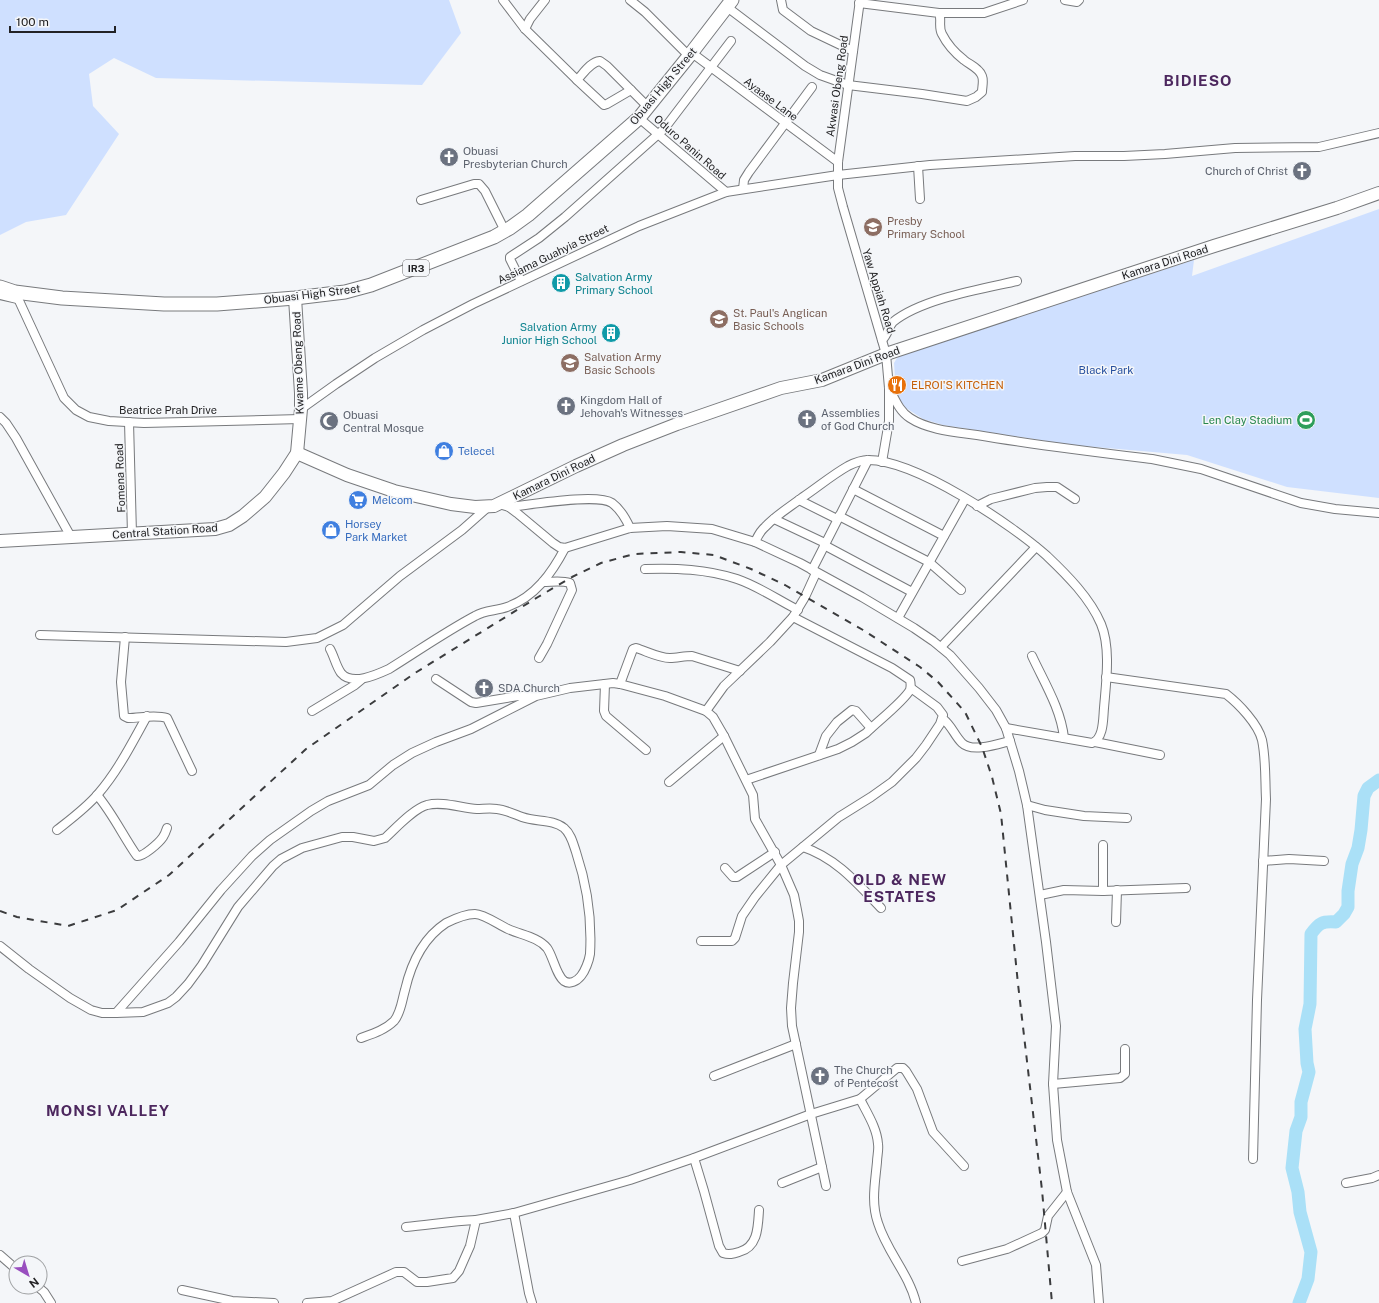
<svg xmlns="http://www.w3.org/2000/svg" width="1379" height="1303" font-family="'Public Sans',sans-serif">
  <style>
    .green { fill: #cfe0ff }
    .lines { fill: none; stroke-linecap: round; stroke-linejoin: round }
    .river { stroke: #aae0f7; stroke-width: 13 }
    .street-casing { stroke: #787a7d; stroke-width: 10 }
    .secondary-casing { stroke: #787a7d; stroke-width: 14 }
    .primary-casing { stroke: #787a7d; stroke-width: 15 }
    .street { stroke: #fff; stroke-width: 8 }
    .secondary { stroke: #fff; stroke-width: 12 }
    .primary { stroke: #fff; stroke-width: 13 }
    .rail { stroke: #3b3c3e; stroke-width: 2; stroke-dasharray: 7 7; stroke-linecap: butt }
    .labels { text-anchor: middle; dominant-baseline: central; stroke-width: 3; stroke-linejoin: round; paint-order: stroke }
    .shield { fill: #f4f6f9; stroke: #626265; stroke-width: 1 }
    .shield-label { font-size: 10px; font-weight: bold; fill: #232325 }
    .street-label { font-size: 11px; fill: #232325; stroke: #f4f6f9 }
    .worship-label { font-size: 11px; fill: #5b616d; stroke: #f4f6f9; text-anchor: start }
    .education-label { font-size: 11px; fill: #785e54; stroke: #f4f6f9; text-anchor: start }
    .culture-label { font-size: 11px; fill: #0d838f; stroke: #f4f6f9; text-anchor: start }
    .park-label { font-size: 11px; fill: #264f9e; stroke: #f4f6f9 }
    .food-label { font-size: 11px; fill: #c56008; stroke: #f4f6f9; text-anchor: start }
    .leisure-label { font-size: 11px; fill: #27864d; stroke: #f4f6f9; text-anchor: end }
    .shop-label { font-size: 11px; fill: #366cbe; stroke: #f4f6f9; text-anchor: start }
    .district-label { font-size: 15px; font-weight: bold; letter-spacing: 1px; fill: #4c275e; stroke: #f4f6f9 }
  </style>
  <rect width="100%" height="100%" fill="#f4f6f9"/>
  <g class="green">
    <polygon points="0,0 449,0 461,33 422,85 156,78 114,58 89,74 93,106 119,134 66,215 26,222 0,235"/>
    <polygon points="1379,209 1379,498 1287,487 1187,455 1072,445 943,425 923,419 906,408 896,394 894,363 897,358 906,353 1194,260 1192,276"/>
  </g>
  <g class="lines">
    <path class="river" d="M1299,1303L1308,1279L1311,1252L1300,1212L1298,1192L1292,1168L1296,1131L1301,1117V1102L1309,1072L1307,1063L1305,1029L1310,1004L1311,934C1319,923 1322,921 1336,922L1344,914L1348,907V891L1352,864L1358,848L1361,830L1364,796L1368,788L1379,780"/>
    <g class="street-casing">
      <g id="street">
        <path d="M503,0L525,29L577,80C583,74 590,62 600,61L607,66L648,107"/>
        <polyline points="630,0 645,12 689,56"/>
        <polyline points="781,0 783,10 811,31 853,51"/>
        <polyline points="860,0 838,162 838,188 843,207 886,354 889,388 889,421 882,462"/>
        <polyline points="1065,0 1077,2 1079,0"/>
        <path d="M727,7L805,66L820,75L848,85L922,94L967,101L976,97L982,92C982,87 984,81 982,76C979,68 970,65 964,60C955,53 947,44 942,34C938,27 942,19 939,13L859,3"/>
        <polyline points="939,13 984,13 1023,0"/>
        <polyline points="525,29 530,19 545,0"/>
        <polyline points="692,53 838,162"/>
        <polyline points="577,80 604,105 607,104 631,90"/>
        <polyline points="639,118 726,192"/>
        <polyline points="918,166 920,199"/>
        <polyline points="743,189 744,180 749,172 812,87"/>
        <polyline points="421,200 474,184 479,184 485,191 505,231"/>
        <polyline points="521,281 510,259 510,257 539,238 565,217 664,129 731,41"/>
        <polyline points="15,292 64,398 76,410 89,417 109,421 144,423 300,419"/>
        <polyline points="0,295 17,299"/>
        <path d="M882,340C888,335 888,327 893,322C921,299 981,289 1017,281"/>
        <path d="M889,388C895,399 899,411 910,418C928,430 956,432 977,435C1035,445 1094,452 1152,459L1201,469L1301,503L1335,509L1379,513"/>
        <polyline points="301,409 336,384 375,358 423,330 473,304 639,226 726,192 838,175 930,165 1075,156 1124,156 1165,154 1235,148 1319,147 1379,133"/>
        <polyline points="0,417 6,423 16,438 71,537"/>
        <polyline points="129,422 132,534"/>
        <polyline points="853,489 944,536"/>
        <polyline points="799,500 837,519"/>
        <polyline points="499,504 509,507 517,513 553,543 559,547 565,548 630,528 667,526 712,529 755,542 800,563 862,597 914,628 933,641 950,655 979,688 996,710 1006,728 1019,771 1027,805 1046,942 1056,1026 1053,1084 1057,1140 1067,1192 1096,1265 1099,1303"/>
        <polyline points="977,506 991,499 1035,488 1047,487 1057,487 1075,499"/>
        <path d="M509,507C529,505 597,493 612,503C620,509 626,519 630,528"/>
        <polyline points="839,516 929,562 961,590"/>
        <polyline points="774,519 825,543"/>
        <path d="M755,542C758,536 760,531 765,527C776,515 790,507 803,497C818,487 832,475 848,466C854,463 861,460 868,460C916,460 1011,524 1047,556C1067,575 1090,598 1101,624C1111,648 1106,683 1104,708C1103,718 1104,739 1092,743L1006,728"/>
        <polyline points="824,545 912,592"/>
        <path d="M645,569C676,568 706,569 737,579C758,586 778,600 798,610"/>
        <polyline points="812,570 868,460"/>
        <polyline points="898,618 965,499"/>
        <polyline points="40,635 286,642 317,638 343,625 400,576 462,530 488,507"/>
        <path d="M125,637L121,682L124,716L128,718C140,718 155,714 167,718L192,771"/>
        <polyline points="941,647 1036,547"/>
        <path d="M330,649C334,656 336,666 341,673C352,686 376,675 389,669C418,651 445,632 475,616C485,610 496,611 507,607C535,597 552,573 565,548"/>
        <path d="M1032,656C1044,682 1061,709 1064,738"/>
        <path d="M539,658L547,644L572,590L570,583C561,580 552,582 543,582"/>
        <path d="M1106,677L1226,694C1239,704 1258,724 1262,740C1266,759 1265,780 1266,799L1257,1000L1253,1159"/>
        <polyline points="436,679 471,702 476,703 518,696 533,696"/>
        <polyline points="605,684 604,711 606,716 646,750"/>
        <path d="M620,684L633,649L636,648C646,651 659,658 670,658C677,658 684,656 692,656L740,671"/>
        <polyline points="312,711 355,685 361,680"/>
        <polyline points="706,711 724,686 770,642 793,617 805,597 816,573"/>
        <path d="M943,719C952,726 954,735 962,743C972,753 998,744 1010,741"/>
        <polyline points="1095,742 1160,755"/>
        <polyline points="819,755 826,736 837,722 852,710 856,711 871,728"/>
        <path d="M746,780L838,749L852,742L866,733C877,722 903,702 910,690C911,686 911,684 910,680L892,668L793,617"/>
        <polyline points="669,782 724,736"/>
        <path d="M97,795C113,814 123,836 137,856C143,857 159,843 163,837C165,834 166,831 167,828"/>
        <polyline points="1027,805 1045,810 1084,816 1127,818"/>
        <path d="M57,830C71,819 86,808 98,794C118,771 132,743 147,716"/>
        <path d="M803,847C836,858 857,883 881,908"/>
        <polyline points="1263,861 1289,859 1324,861"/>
        <polyline points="725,868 733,877 737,877 775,852"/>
        <polyline points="1103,891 1186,888"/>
        <polyline points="1040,895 1064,890 1103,891 1103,845"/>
        <polyline points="1116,922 1117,890"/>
        <polyline points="701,941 732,941 735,938 742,916 755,897 781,865 839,817 871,797 892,782 916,758 926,745 940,724 943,715 937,707 911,688"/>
        <polyline points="0,946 29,969 70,998 91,1010 102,1013 116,1013 179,942 221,890 252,856 270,840 311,811 328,801 369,785 393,765 412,753 436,742 471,729 536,696 570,688 613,683 620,684 665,696 706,711 713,717 724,736 753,795 755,819 781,865 794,895 797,910 799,921 799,932 793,983 791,1008 792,1026 826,1186"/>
        <path d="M116,1013L143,1012L168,1003L176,997L188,984L202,965L238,907L273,866L281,859L302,848L342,837H353L374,841L385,838C396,828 413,809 427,805C443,801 461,808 477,809C483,809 490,808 497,809C506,810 514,814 522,817C536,822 553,819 564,828C571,834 573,843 576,852C587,885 592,920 590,954C589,961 585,971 581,976C577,981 570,985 564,981C556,975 553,956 547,948C538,937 521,935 508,929C499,925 484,914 475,914C465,914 454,919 446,923C423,938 411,964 405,990C402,1000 401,1013 394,1021C385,1030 372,1034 361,1038"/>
        <polyline points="714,1076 796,1044"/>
        <polyline points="1053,1084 1120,1078 1125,1074 1125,1049"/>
        <path d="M860,1099C867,1113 877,1128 878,1144C879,1150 877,1156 877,1162C875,1183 871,1203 878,1223C887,1252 909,1274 916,1303"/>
        <path d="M694,1158L704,1191L719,1246L723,1253C729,1255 733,1254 739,1252C758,1247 758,1227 759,1210"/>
        <polyline points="782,1183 822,1167"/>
        <polyline points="1346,1183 1372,1178 1379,1175"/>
        <polyline points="514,1213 529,1293 532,1303"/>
        <path d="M406,1227C429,1225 452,1221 476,1220"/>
        <polyline points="0,1255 16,1269"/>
        <polyline points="962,1261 1007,1249 1042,1233 1045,1230 1048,1216 1067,1192"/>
        <polyline points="38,1287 44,1292 51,1303"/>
        <polyline points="182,1290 232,1301 274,1303"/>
        <polyline points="307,1303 332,1301 396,1272 404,1272 417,1282 427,1282 453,1278 459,1271 470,1246 476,1220 514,1213 630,1180 694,1158 811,1114 860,1099 897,1068 903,1068 906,1071 917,1089 933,1132 964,1166"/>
      </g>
    </g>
    <g class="secondary-casing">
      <g id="secondary">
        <polyline points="297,453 347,475 394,491 451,504 475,507 494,506 576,466 623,445 677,424 781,388 822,380 886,354 1214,246 1337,208 1379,193"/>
        <polyline points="0,541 215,529 229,525 243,516 265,497 284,473 297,453 301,409 301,393 295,298"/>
      </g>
    </g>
    <g class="primary-casing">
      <polyline id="primary" points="0,287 15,292 62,298 164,304 217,304 295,298 345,292 371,285 494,237 510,228 528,215 639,118 689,56 732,0"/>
    </g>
    <use href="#street" class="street"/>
    <use href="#secondary" class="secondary"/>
    <use href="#primary" class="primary"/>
    <polyline class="rail" points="0,911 17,917 68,926 117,910 169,875 306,749 415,673 538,597 572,577 601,563 634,554 681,552 714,555 751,569 785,585 863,630 920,667 938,682 965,712 982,747 992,777 1001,814 1018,984 1042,1190 1052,1303"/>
  </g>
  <defs>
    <g id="church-disc" transform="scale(1)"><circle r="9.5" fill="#6b7280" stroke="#f4f6f9"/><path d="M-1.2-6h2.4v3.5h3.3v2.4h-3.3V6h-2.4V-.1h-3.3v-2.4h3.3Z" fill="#fff"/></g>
    <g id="school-disc" transform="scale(1)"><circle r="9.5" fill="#8d6e63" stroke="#f4f6f9"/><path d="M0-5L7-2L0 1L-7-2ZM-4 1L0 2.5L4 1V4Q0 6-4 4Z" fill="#fff"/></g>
    <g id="building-disc" transform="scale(1)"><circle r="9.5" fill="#0f9aa8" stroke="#f4f6f9"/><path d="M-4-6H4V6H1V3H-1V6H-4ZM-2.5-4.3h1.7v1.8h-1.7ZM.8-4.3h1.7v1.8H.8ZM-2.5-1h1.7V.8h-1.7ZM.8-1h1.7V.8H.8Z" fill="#fff"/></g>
    <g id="restaurant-disc" transform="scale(1)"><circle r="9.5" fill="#e8710a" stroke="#f4f6f9"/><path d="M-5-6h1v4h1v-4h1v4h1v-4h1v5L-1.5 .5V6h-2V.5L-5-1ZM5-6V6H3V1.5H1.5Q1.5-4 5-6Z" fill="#fff"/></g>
    <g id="stadium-disc" transform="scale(1)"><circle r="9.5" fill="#2e9e5b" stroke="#f4f6f9"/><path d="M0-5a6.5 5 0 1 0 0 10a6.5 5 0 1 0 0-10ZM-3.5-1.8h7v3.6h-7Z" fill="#fff"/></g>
    <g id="mosque-disc" transform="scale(1)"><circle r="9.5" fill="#6b7280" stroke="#f4f6f9"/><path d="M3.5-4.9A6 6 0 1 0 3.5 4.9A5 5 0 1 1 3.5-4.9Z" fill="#fff"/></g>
    <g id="shop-disc" transform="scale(1)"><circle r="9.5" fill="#3f7fe0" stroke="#f4f6f9"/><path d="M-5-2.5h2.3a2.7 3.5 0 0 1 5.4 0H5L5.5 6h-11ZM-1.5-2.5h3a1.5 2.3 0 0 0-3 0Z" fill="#fff"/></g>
    <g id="supermarket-disc" transform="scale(1)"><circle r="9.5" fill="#3f7fe0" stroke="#f4f6f9"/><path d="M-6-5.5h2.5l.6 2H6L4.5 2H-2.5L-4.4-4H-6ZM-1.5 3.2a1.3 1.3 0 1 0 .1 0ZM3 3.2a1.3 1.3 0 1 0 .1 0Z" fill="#fff"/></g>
  </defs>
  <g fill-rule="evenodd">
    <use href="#church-disc" x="449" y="157"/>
    <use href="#church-disc" x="1302" y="171"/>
    <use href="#school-disc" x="873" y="227"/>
    <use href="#building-disc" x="561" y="283"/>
    <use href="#school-disc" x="719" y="319"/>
    <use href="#building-disc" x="611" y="333"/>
    <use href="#school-disc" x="570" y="363"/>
    <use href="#restaurant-disc" x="897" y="385"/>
    <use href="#church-disc" x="566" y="406"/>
    <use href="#church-disc" x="807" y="419"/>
    <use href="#stadium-disc" x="1306" y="420"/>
    <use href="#mosque-disc" x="329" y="421"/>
    <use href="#shop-disc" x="444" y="451"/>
    <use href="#supermarket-disc" x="358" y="500"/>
    <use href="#shop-disc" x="331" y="530"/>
    <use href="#church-disc" x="484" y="688"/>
    <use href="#church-disc" x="820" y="1076"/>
  </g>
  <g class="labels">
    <rect class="shield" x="403" y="260" width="26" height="16" rx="3"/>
    <g class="shield-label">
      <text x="416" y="268">IR3</text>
    </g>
    <g class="street-label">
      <text transform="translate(663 86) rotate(-50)">Obuasi High Street</text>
      <text transform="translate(837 86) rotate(-82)">Akwasi Obeng Road</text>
      <text transform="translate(771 99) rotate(37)">Ayaase Lane</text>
      <text transform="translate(690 147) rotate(41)">Oduro Panin Road</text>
      <text transform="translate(553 254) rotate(-26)">Assiama Guahyia Street</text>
      <text transform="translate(1165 262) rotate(-18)">Kamara Dini Road</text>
      <text transform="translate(879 291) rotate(73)">Yaw Appiah Road</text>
      <text transform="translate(312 294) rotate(-7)">Obuasi High Street</text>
      <text transform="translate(298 363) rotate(-92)">Kwame Obeng Road</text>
      <text transform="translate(857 365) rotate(-20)">Kamara Dini Road</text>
      <text x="168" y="410">Beatrice Prah Drive</text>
      <text transform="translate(554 477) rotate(-26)">Kamara Dini Road</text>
      <text transform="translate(120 478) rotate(-92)">Fomena Road</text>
      <text transform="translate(165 531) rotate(-4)">Central Station Road</text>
    </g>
    <g class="worship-label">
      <text x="463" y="151">Obuasi<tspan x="463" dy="13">Presbyterian Church</tspan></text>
      <text x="1288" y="171" text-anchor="end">Church of Christ</text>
      <text x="580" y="400">Kingdom Hall of<tspan x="580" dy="13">Jehovah's Witnesses</tspan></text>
      <text x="821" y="413">Assemblies<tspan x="821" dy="13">of God Church</tspan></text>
      <text x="343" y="415">Obuasi<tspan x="343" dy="13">Central Mosque</tspan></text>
      <text x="498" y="688">SDA Church</text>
      <text x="834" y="1070">The Church<tspan x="834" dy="13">of Pentecost</tspan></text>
    </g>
    <g class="education-label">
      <text x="887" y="221">Presby<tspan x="887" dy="13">Primary School</tspan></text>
      <text x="733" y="313">St. Paul's Anglican<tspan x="733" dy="13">Basic Schools</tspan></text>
      <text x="584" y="357">Salvation Army<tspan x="584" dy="13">Basic Schools</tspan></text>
    </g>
    <g class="culture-label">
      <text x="575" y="277">Salvation Army<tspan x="575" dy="13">Primary School</tspan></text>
      <text x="597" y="327" text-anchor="end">Salvation Army<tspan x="597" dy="13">Junior High School</tspan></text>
    </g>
    <g class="park-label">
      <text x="1106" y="370">Black Park</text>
    </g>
    <g class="food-label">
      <text x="911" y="385">ELROI'S KITCHEN</text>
    </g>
    <g class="leisure-label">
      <text x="1292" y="420">Len Clay Stadium</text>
    </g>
    <g class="shop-label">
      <text x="458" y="451">Telecel</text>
      <text x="372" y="500">Melcom</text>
      <text x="345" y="524">Horsey<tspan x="345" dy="13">Park Market</tspan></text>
    </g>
    <g class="district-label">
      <text x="1198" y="80">BIDIESO</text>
      <text x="900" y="879">OLD &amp; NEW<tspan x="900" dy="17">ESTATES</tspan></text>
      <text x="108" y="1110">MONSI VALLEY</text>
    </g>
  </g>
  <g transform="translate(28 1275) rotate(142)"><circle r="19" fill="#f4f6f9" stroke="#a0a2a4"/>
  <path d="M0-3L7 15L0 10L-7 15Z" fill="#994ebf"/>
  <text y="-6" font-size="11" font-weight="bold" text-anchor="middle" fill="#232325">N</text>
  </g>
  <path d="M10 26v6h105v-6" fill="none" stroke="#232325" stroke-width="2"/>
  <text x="16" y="26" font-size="12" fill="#232325" stroke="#f4f6f9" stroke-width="3" paint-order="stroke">100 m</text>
</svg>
